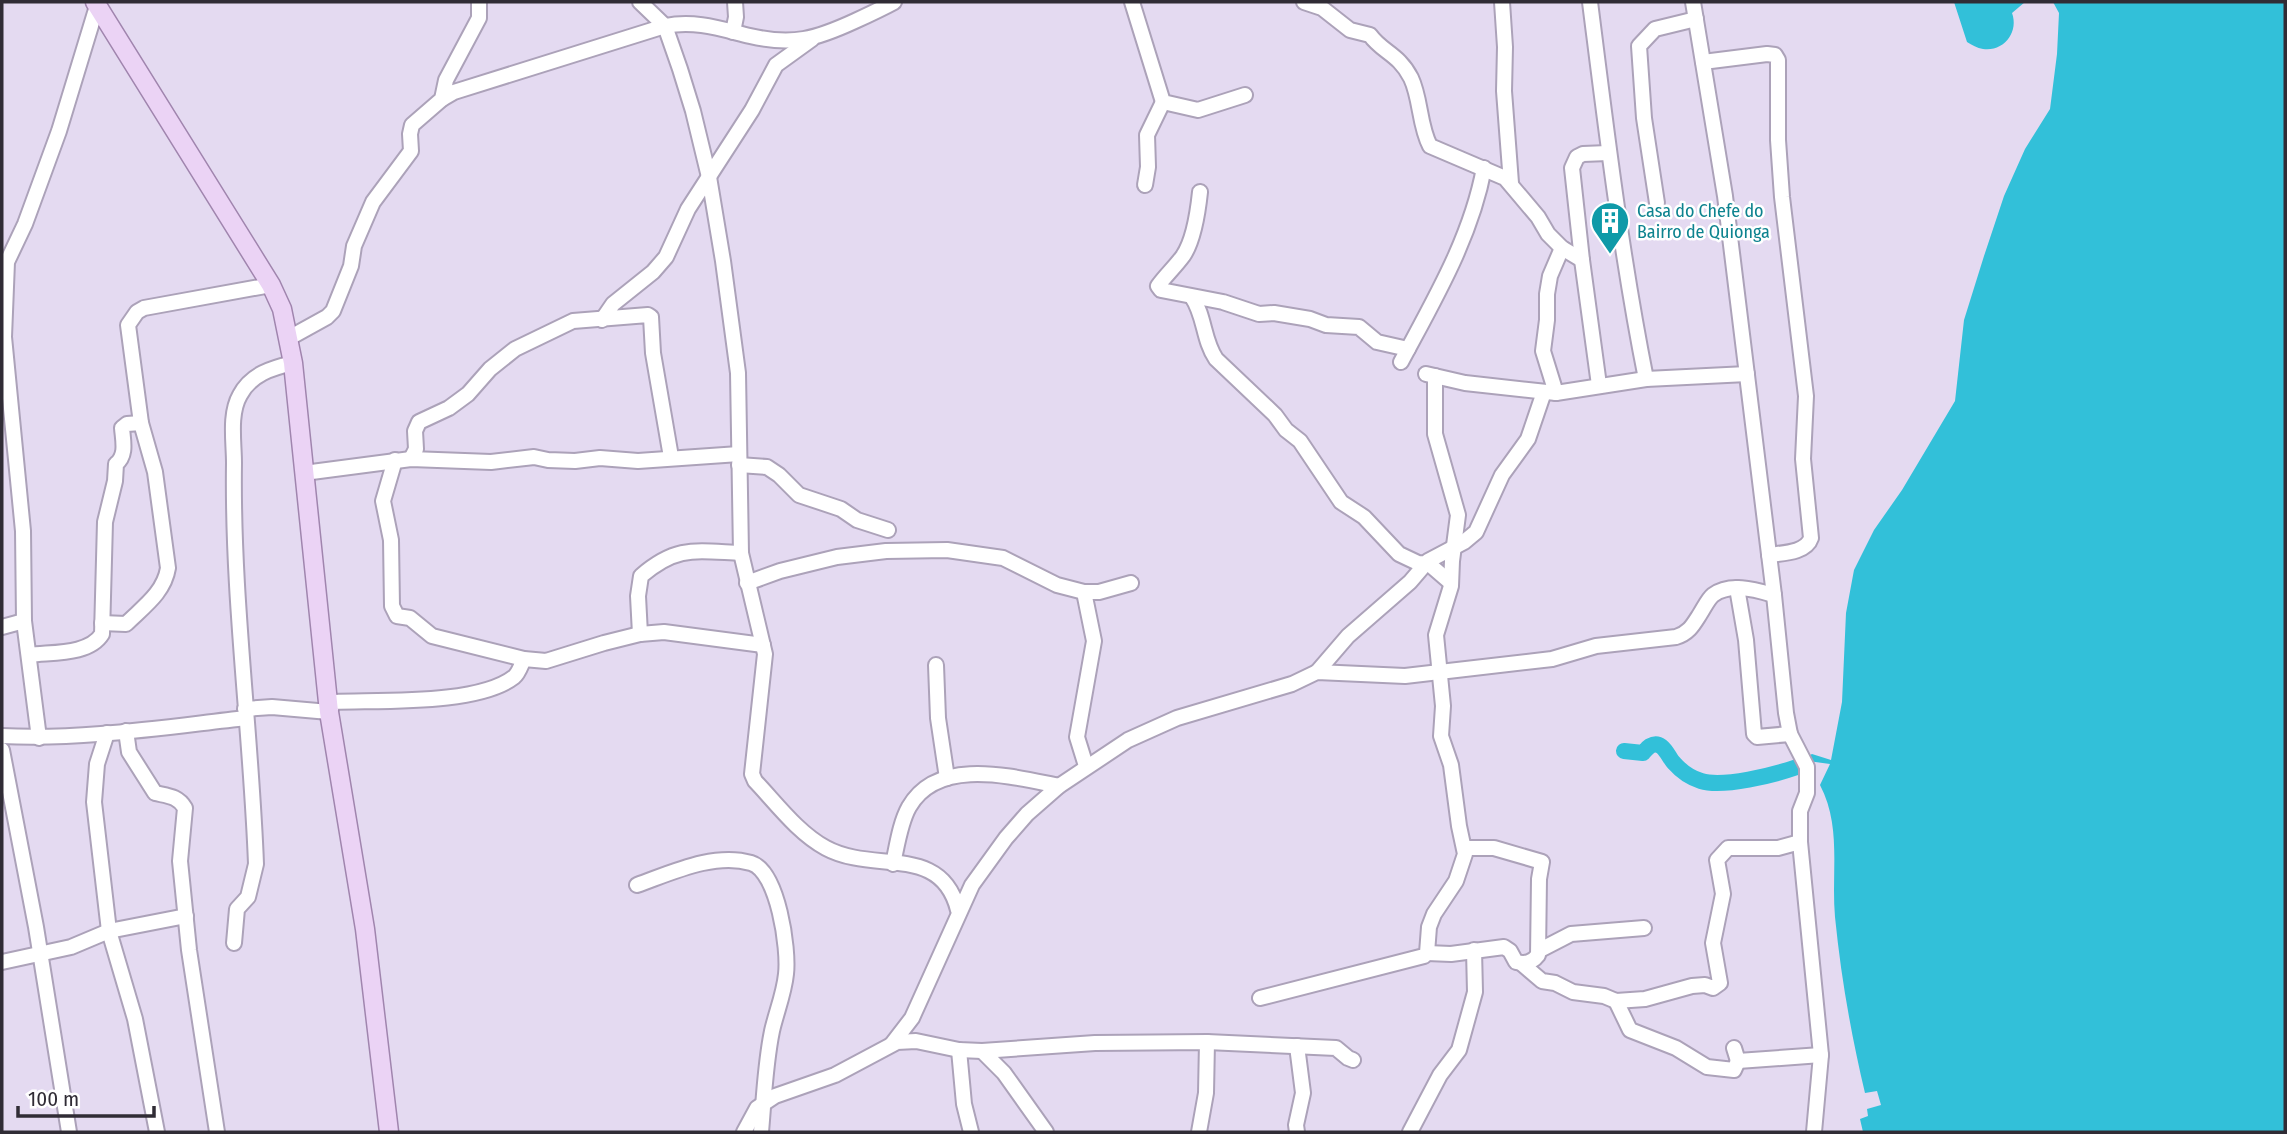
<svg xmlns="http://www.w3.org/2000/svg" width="2287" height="1134" font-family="'Fira Sans Condensed',sans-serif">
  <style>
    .water { fill: #32c0d9 }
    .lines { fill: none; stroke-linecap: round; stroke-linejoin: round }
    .river { stroke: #32c0d9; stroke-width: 16 }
    .minor-casing { stroke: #aca2b9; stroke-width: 18 }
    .major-casing { stroke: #a085ae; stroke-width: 21 }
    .minor { stroke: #fff; stroke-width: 14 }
    .major { stroke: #ebd3f5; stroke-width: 18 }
    .labels { text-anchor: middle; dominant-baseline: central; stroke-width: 5; stroke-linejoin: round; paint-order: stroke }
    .culture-label { font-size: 18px; fill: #0d838f; stroke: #fff; text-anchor: start }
  </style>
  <rect width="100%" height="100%" fill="#e4daf1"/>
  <g class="water">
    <path d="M1954,2H2025L2012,13C2019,32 2004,52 1983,49C1977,48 1972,45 1967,42Z"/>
    <path d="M2053,2H2285V1132H1863L1860,1119L1868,1116L1867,1109L1881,1105L1877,1091L1865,1093C1851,1034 1841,977 1835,917C1831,872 1842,827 1820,785L1830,764L1808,761L1796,772H1776L1812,754L1831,760L1842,702L1846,613L1854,570L1874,530L1902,490L1955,401L1964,320L1984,256L2004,196L2025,149L2050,109L2057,54L2059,13Z"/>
  </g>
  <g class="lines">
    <path class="river" d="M1624,751L1643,753C1645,751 1647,748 1650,746C1663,739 1668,757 1674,763C1681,771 1691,778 1701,781C1723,788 1774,775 1797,767"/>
    <g class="minor-casing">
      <g id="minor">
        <path d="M640,2L665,26L680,69L693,111L709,177L723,261L738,373L741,553L765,654L752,774L755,781C776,803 798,833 826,848C874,874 941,843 958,910"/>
        <polyline points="1132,2 1163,102 1198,110 1245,95"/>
        <path d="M1304,2L1322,8L1350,30L1370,35C1382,52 1399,54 1411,78C1421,99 1419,125 1430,146L1505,178L1538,217L1548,234L1562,248L1582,260"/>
        <polyline points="1502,2 1505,47 1504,91 1511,183"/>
        <path d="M1590,2C1606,128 1621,254 1646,379"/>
        <polyline points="1693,2 1725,196 1774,595 1786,713 1790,734 1807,767 1807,793 1800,811 1800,842 1821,1055 1814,1132"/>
        <polyline points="733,32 736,17 735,2"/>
        <path d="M1703,62L1767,54L1775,55L1778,60V140L1782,197L1806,396L1803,459L1811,538C1806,553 1783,553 1769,555"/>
        <path d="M442,99L454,92L665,26C696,20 721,29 750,36C793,46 816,39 855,21C868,15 881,9 894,2"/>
        <polyline points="1145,185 1148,167 1147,135 1163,102"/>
        <path d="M1200,192C1198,211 1194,240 1183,256C1175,267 1165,276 1158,286L1161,290L1223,302L1259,314L1274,313L1310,319L1326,325L1359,327L1377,342L1408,349"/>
        <polyline points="1657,203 1644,118 1639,46 1655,29 1696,19"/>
        <path d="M1192,297C1205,316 1203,340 1216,359L1275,415L1286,430L1300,441L1341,502L1364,517L1399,554L1418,563L1429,564L1451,583"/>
        <polyline points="602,320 613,304 653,272 666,257 688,209 752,110 776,65 812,39"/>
        <polyline points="289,338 327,317 333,311 351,266 354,246 373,202 411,151 410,134 412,125 442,99 446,80 479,18 479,2"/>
        <path d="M1401,362C1434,300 1471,238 1484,168"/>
        <polyline points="1426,374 1465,383 1556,393 1646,379 1747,374"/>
        <polyline points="1599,385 1582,260 1572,168 1577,157 1583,154 1608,153"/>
        <polyline points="1556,393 1543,351 1547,320 1547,294 1550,276 1562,248"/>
        <polyline points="411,459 416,449 415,431 419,422 449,408 468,394 490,369 515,349 573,321 648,315 651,317 653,353 671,457"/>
        <polyline points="395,460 383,501 391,540 392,606 397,616 410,618 432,636 524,659 546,661 604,643 640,634 664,632 763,645"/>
        <polyline points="739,465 767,467 779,475 799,495 841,509 857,520 888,530"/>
        <polyline points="304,473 411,459 491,462 534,457 548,460 575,461 600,458 638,461 739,454"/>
        <polyline points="747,583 780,571 837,557 886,551 947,550 1003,558 1057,585 1084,592 1099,592 1131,583"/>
        <polyline points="1737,588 1746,640 1754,734 1757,737 1790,734"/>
        <polyline points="1084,592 1094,641 1077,737 1086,766"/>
        <path d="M102,623L126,624C143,607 164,593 168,568L155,472L141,423L128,325L137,312L144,308L271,285"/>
        <polyline points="2,627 24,621"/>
        <path d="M640,634L638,596L641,576C677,545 696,551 741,553"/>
        <path d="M30,655C52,652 89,655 102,634L105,522L115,481L116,464C127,455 123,441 122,428L127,424L141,423"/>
        <polyline points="936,665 938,718 947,778"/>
        <polyline points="1317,672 1348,636 1410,582 1428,561 1464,542 1476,532 1502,475 1528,439 1544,392"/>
        <path d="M245,709L272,707L329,712L334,702C381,700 478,705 514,677C519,673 521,665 524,659"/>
        <path d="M126,731L129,752L155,793C168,796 178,796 185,808L180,861L189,950L217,1132"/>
        <polyline points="107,733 97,764 94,802 109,931 135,1019 157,1132"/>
        <path d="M2,736C83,740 165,727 246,718"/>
        <polyline points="39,738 24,621 23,531 4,337 7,262 25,224 59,131 97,6"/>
        <polyline points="2,750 36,927 69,1132"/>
        <path d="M893,864C897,846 900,823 909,807C938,756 1013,777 1059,786"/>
        <path d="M637,885C671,873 714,852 751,863C778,871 789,949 786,974C784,994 776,1013 772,1031C765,1065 764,1099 761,1132"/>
        <path d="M234,943L237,909L248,897L256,864C251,730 232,597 234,463C234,442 229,414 240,395C251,374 272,368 293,363"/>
        <polyline points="1540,950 1571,934 1644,928"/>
        <path d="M1427,953L1451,954L1504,947L1510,951L1516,962C1525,964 1532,963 1538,955L1539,879L1542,862L1494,848H1465"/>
        <polyline points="2,962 71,947 109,931 186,916"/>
        <polyline points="1521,963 1542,981 1555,983 1573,992 1604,996 1616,1001 1645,999 1692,986 1705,985 1713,988 1720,983 1713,943 1723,894 1717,860 1728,848 1778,848 1800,842"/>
        <polyline points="1260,998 1424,956 1427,953 1429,927 1434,914 1456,881 1465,854 1459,826 1451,765 1441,736 1443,706 1436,635 1451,586 1452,561 1458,515 1435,434 1435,376"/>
        <polyline points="1616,1001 1630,1030 1676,1048 1707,1067 1734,1070 1738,1061"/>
        <path d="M892,1044L912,1018L972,885L1006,838L1027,814L1059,786L1128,740L1177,718L1292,684L1317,672L1405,676L1552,659L1596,646L1676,637C1689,633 1693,625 1700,614C1704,608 1708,599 1713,595C1730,582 1756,590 1774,595"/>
        <polyline points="1734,1048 1738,1061 1821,1055"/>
        <polyline points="959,1050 964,1104 971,1132"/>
        <polyline points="982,1051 1004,1073 1046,1132"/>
        <polyline points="744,1132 757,1108 775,1096 835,1075 897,1042 916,1041 959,1050 982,1051 1095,1043 1207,1042 1336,1048 1348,1058 1353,1060"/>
        <polyline points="1199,1132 1206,1093 1207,1042"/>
        <polyline points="1297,1132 1296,1125 1303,1093 1297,1046"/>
        <polyline points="1410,1132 1440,1075 1459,1050 1475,992 1474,950"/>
      </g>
    </g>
    <g class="major-casing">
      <polyline id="major" points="95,2 271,285 282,309 293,363 329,712 365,929 389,1132"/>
    </g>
    <use href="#minor" class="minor"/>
    <use href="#major" class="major"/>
  </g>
  <defs>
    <g id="building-pin" transform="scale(2.0125)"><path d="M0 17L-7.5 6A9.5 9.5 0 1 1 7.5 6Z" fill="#0f9aa8" stroke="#fff"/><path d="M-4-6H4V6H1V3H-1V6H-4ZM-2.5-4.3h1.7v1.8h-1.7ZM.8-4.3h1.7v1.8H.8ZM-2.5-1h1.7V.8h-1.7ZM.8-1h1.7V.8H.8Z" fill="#fff"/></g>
  </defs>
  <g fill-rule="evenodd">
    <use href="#building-pin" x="1610" y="221"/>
  </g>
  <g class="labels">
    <g class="culture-label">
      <text x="1637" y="211">Casa do Chefe do<tspan x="1637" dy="21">Bairro de Quionga</tspan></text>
    </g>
  </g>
  <rect width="2287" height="1134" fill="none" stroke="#302c35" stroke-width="7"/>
  <path d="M18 1106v10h136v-10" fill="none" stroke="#302c35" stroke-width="3.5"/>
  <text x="28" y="1106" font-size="21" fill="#302c35" stroke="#ffffff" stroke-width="5" paint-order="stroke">100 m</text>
</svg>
